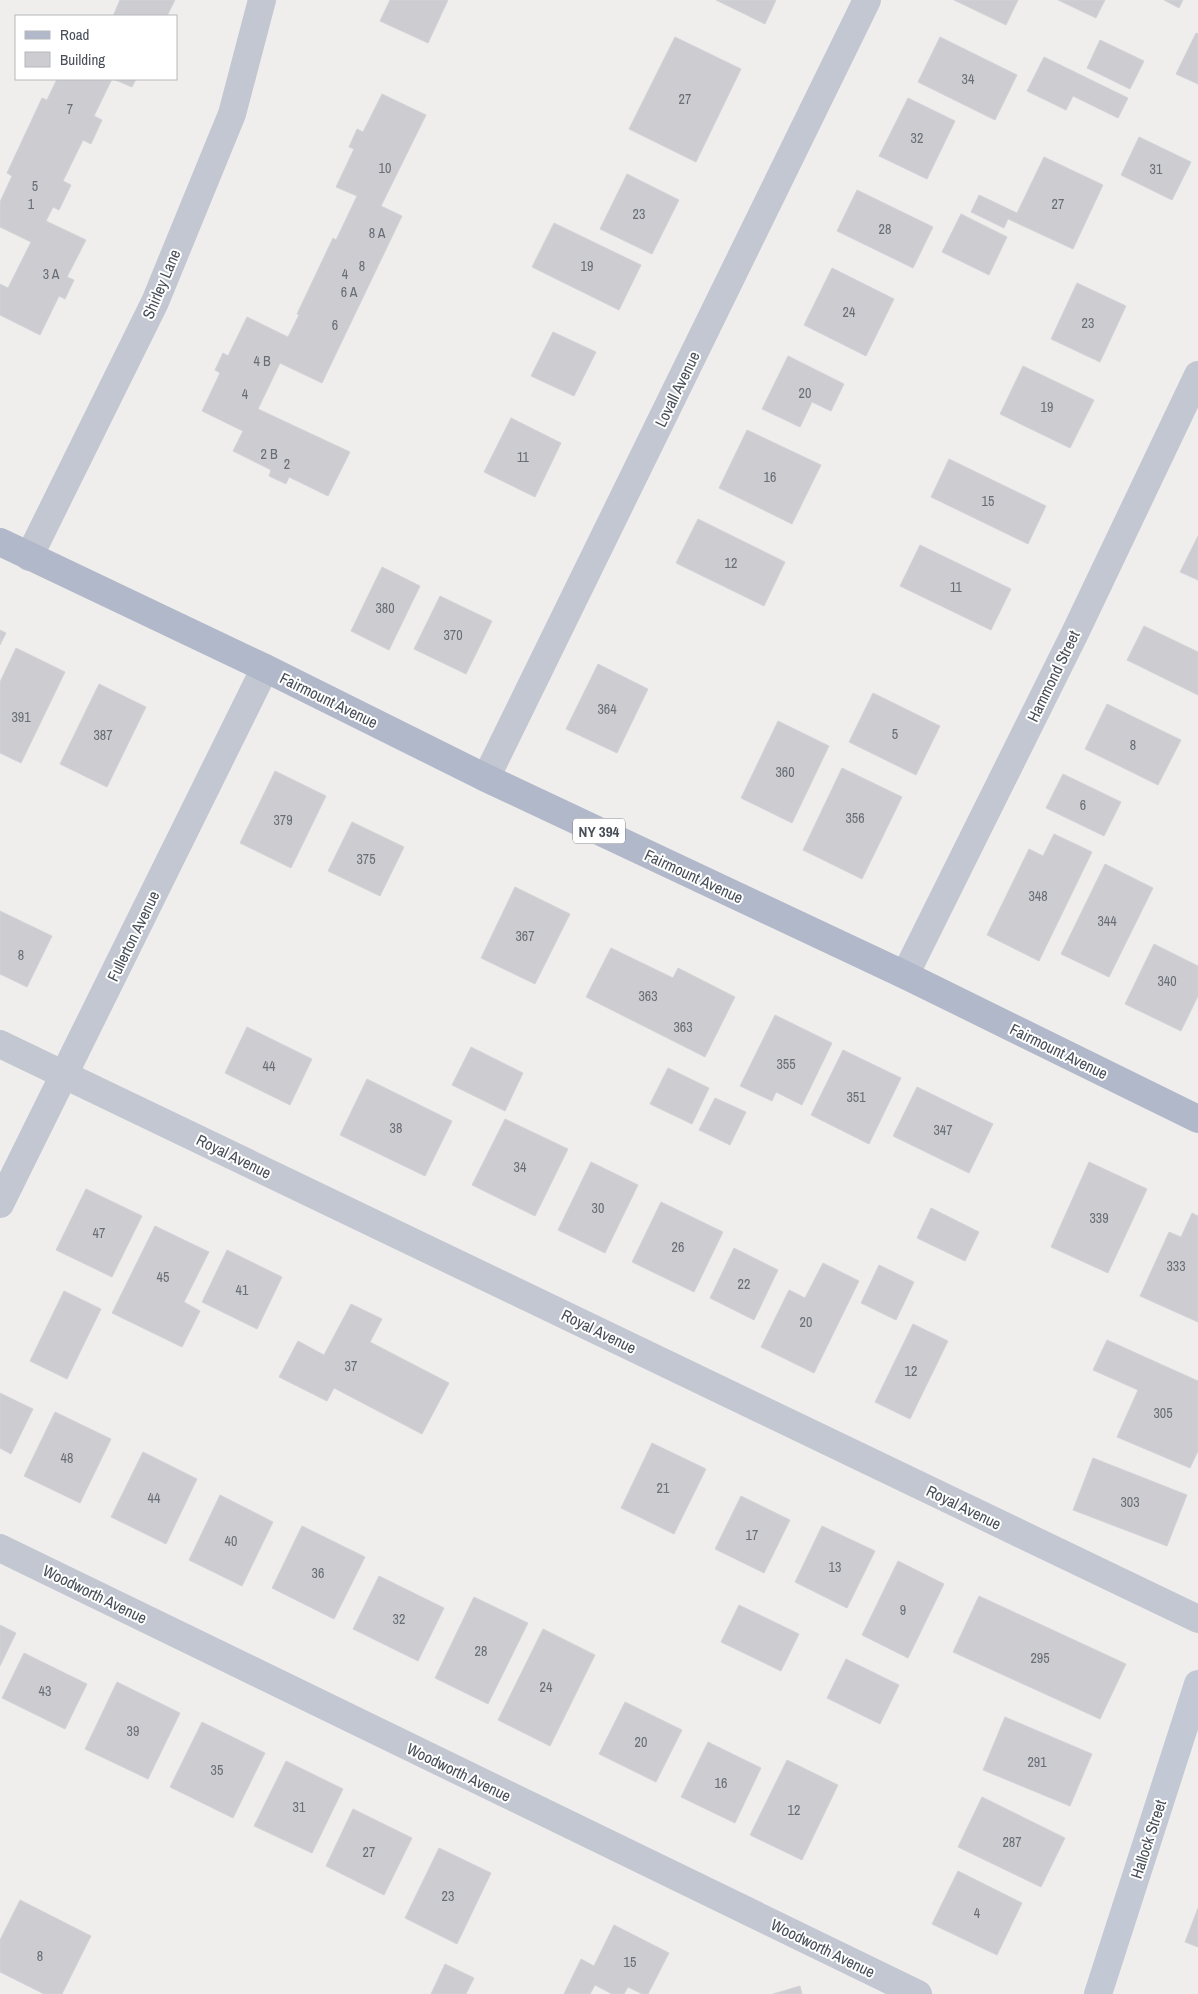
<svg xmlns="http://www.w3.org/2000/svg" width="1198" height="1994" font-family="'Archivo Narrow',sans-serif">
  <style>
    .building { fill: #ccccd1; stroke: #d2d3d8 }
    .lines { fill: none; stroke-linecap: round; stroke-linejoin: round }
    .street { stroke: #c2c7d1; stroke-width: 28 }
    .secondary { stroke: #c2c8d4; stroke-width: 28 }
    .primary { stroke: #b0b8c9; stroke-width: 28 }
    .labels { text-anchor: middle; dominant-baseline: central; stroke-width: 4; stroke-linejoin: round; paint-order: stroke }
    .number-label { font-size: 14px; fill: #696e76 }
    .shield { fill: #fff; stroke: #7f838a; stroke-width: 1 }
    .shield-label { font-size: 15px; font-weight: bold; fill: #484e58 }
    .street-label { font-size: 16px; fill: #484e58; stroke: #fff }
  </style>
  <rect width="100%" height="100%" fill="#f0eeed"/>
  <g class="building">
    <polygon points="120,0 175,0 167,16 113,16"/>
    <polygon points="390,0 448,0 428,43 380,21"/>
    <polygon points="716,0 776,0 765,24"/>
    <polygon points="954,0 1018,0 1006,25"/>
    <polygon points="1058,0 1105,0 1096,18"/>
    <polygon points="1164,0 1183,0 1179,8"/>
    <polygon points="1196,33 1198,34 1198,84 1176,74"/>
    <polygon points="675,37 741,69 696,162 629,129"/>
    <polygon points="940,37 1017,75 995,120 918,82"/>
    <polygon points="1100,40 1144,61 1130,89 1087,68"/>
    <polygon points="1044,57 1128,98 1118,118 1073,96 1066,110 1027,91"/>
    <polygon points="57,79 112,79 94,116 102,120 91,144 83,140 63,181 71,185 59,210 53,207 46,221 86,240 67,277 74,280 65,299 59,296 40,335 0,315 0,284 8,288 31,242 0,227 0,202 12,176 7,173 42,98 47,100"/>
    <polygon points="113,79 136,79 132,87"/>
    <polygon points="382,94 426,115 381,206 402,216 322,383 280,363 258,409 350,452 328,496 289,477 286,484 269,476 271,470 233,451 243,431 202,411 220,373 215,370 223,353 228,356 247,317 288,337 299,315 297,314 333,238 336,240 357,196 336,187 354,149 349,147 357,129 363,132"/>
    <polygon points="908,98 955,121 927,179 879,156"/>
    <polygon points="1139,137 1191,162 1172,200 1121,175"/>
    <polygon points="1044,157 1103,185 1073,249 1008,219 1004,228 971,212 979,195 1017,213"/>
    <polygon points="627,174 679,200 652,254 600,229"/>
    <polygon points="857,190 933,227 913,268 837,231"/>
    <polygon points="961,214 1007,237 989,275 942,252"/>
    <polygon points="554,223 641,265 619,310 532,267"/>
    <polygon points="832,268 894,299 866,356 804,325"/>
    <polygon points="1077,283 1126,306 1100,362 1051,339"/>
    <polygon points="553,332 596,352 574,396 531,376"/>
    <polygon points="788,356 844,384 831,411 812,402 800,427 762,409"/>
    <polygon points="1023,366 1094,400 1070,448 1000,414"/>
    <polygon points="511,418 561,443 535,497 484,472"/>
    <polygon points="747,430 821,465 792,524 719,488"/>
    <polygon points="949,459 1046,506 1028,544 931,497"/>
    <polygon points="698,519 785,562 764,606 676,563"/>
    <polygon points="1198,536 1198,580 1180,572"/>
    <polygon points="920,545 1011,589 991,630 900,586"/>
    <polygon points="382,567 420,586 389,650 351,631"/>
    <polygon points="440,596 492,621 466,674 414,649"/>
    <polygon points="1144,626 1198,652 1198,695 1127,660"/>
    <polygon points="0,630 6,633 0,645"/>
    <polygon points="16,648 65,672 21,763 0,753 0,682"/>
    <polygon points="598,664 648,689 617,753 566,729"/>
    <polygon points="99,684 146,707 107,787 60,764"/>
    <polygon points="873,693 940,726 916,775 849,742"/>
    <polygon points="1107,704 1181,740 1158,785 1085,749"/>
    <polygon points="778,721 829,746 792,823 741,798"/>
    <polygon points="842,768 902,797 862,879 803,850"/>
    <polygon points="275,771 326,796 291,868 240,843"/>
    <polygon points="1063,774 1121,802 1104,836 1046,808"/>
    <polygon points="352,822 404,847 380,896 328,871"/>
    <polygon points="1054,834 1092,852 1039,961 987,935 1029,849 1043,856"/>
    <polygon points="1105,864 1153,888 1109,977 1061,954"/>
    <polygon points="515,887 570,914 535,984 481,958"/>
    <polygon points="0,911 52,936 27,987 0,974"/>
    <polygon points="1154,944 1198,966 1198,996 1181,1031 1125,1004"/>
    <polygon points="611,948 673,978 678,968 735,997 705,1057 586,997"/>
    <polygon points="775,1015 832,1043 802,1105 776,1092 772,1101 740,1086"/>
    <polygon points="247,1027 312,1059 290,1105 225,1073"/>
    <polygon points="471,1047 523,1073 505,1111 452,1085"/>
    <polygon points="843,1050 901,1078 869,1144 811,1115"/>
    <polygon points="668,1068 709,1088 692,1124 650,1104"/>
    <polygon points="367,1079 452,1121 425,1176 340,1135"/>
    <polygon points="917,1087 993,1124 969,1173 893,1136"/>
    <polygon points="715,1098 746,1112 730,1145 699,1130"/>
    <polygon points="505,1119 568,1149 535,1216 472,1185"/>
    <polygon points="591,1162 638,1185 605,1253 558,1230"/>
    <polygon points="1089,1162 1147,1189 1108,1273 1051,1247"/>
    <polygon points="86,1189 142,1216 112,1277 56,1250"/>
    <polygon points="661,1202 723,1232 694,1292 632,1262"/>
    <polygon points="931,1208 979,1232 965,1261 917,1238"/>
    <polygon points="1192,1213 1198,1216 1198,1322 1140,1296 1169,1232 1181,1237"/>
    <polygon points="155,1226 209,1252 184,1302 200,1311 182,1347 112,1313"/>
    <polygon points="734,1248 778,1270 754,1320 710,1298"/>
    <polygon points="227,1250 282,1277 257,1329 202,1302"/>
    <polygon points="823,1263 859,1281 814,1373 761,1347 789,1290 805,1298"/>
    <polygon points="879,1265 914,1282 896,1320 861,1303"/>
    <polygon points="64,1291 101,1309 67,1379 30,1361"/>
    <polygon points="351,1304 382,1319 370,1342 449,1383 422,1434 334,1388 327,1401 279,1377 298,1341 324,1355"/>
    <polygon points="913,1324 948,1341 910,1419 875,1402"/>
    <polygon points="1107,1340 1198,1381 1198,1451 1190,1468 1117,1437 1138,1390 1093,1370"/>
    <polygon points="0,1393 33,1409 11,1454 0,1448"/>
    <polygon points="55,1412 111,1439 80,1503 24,1476"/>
    <polygon points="652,1443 706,1469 674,1534 621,1508"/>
    <polygon points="143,1452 197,1479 166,1544 111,1517"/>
    <polygon points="1093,1458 1187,1495 1167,1546 1073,1510"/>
    <polygon points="220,1495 273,1522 242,1586 189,1560"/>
    <polygon points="741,1496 790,1520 764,1573 715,1549"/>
    <polygon points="302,1526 365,1557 334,1619 272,1588"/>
    <polygon points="822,1526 875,1551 847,1608 795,1582"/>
    <polygon points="898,1561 944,1584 908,1658 862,1635"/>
    <polygon points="379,1576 444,1608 418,1661 353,1629"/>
    <polygon points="979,1596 1126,1664 1100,1719 953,1652"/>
    <polygon points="474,1597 528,1623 488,1704 435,1678"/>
    <polygon points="739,1605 799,1634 781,1671 721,1642"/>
    <polygon points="0,1625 16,1633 0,1666"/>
    <polygon points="543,1629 595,1655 550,1746 498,1720"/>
    <polygon points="24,1653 87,1684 65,1729 2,1698"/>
    <polygon points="846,1659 899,1685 880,1724 827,1698"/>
    <polygon points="117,1682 180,1713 148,1779 85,1749"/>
    <polygon points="625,1702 682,1730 656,1782 599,1754"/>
    <polygon points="1005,1717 1092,1754 1070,1806 983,1770"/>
    <polygon points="202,1722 265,1753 233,1818 170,1787"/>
    <polygon points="708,1742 761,1768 735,1823 681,1797"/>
    <polygon points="787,1760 838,1785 802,1860 750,1835"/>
    <polygon points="286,1761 343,1789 312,1853 254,1826"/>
    <polygon points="982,1797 1065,1838 1041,1887 958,1847"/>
    <polygon points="353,1809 412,1838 384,1895 326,1866"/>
    <polygon points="439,1848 491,1873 457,1944 405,1918"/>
    <polygon points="958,1871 1022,1903 997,1955 932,1924"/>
    <polygon points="20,1900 91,1936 62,1994 44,1994 0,1972 0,1940"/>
    <polygon points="1198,1908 1198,1947 1185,1942"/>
    <polygon points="614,1925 669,1953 648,1994 642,1994 628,1987 624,1994 612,1994 595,1985 590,1994 564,1994 581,1959 594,1966"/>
    <polygon points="445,1964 474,1978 466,1994 431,1994"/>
    <polygon points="800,1986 802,1994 773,1994"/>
  </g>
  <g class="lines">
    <g class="street">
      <polyline points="29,557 155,302 232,114 262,0"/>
      <polyline points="486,778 867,0"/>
      <polyline points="905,975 1075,633 1198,375"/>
      <polyline points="0,1044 1198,1619"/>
      <polyline points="0,1204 265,668"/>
      <polyline points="0,1548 918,1994"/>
    </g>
    <polyline class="secondary" points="1098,1994 1198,1684"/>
    <polyline class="primary" points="0,542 265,668 486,778 905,975 1198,1119"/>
  </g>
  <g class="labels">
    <g class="number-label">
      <text x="968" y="79">34</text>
      <text x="685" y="99">27</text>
      <text x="70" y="109">7</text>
      <text x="917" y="138">32</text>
      <text x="385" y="168">10</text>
      <text x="1156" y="169">31</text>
      <text x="35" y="186">5</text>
      <text x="31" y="204">1</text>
      <text x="1058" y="204">27</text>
      <text x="639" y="214">23</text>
      <text x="885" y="229">28</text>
      <text x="377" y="233">8 A</text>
      <text x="362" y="266">8</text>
      <text x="587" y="266">19</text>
      <text x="51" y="274">3 A</text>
      <text x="345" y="274">4</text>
      <text x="349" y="292">6 A</text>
      <text x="849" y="312">24</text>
      <text x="1088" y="323">23</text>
      <text x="335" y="325">6</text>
      <text x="262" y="361">4 B</text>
      <text x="805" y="393">20</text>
      <text x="245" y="394">4</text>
      <text x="1047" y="407">19</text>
      <text x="269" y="454">2 B</text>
      <text x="523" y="457">11</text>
      <text x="287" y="464">2</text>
      <text x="770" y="477">16</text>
      <text x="988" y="501">15</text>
      <text x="731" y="563">12</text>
      <text x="956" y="587">11</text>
      <text x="385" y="608">380</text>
      <text x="453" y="635">370</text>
      <text x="607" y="709">364</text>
      <text x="21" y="717">391</text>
      <text x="895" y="734">5</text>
      <text x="103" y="735">387</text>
      <text x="1133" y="745">8</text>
      <text x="785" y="772">360</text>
      <text x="1083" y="805">6</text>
      <text x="855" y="818">356</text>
      <text x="283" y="820">379</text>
      <text x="366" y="859">375</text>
      <text x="1038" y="896">348</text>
      <text x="1107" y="921">344</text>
      <text x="525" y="936">367</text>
      <text x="21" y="955">8</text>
      <text x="1167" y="981">340</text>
      <text x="648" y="996">363</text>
      <text x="683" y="1027">363</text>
      <text x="786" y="1064">355</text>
      <text x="269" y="1066">44</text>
      <text x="856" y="1097">351</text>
      <text x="396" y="1128">38</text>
      <text x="943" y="1130">347</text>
      <text x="520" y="1167">34</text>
      <text x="598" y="1208">30</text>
      <text x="1099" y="1218">339</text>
      <text x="99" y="1233">47</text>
      <text x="678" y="1247">26</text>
      <text x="1176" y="1266">333</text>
      <text x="163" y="1277">45</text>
      <text x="744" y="1284">22</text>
      <text x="242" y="1290">41</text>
      <text x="806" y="1322">20</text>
      <text x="351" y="1366">37</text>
      <text x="911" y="1371">12</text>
      <text x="1163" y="1413">305</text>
      <text x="67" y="1458">48</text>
      <text x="663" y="1488">21</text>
      <text x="154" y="1498">44</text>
      <text x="1130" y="1502">303</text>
      <text x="752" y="1535">17</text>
      <text x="231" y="1541">40</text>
      <text x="835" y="1567">13</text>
      <text x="318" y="1573">36</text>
      <text x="903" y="1610">9</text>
      <text x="399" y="1619">32</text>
      <text x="481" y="1651">28</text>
      <text x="1040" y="1658">295</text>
      <text x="546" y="1687">24</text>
      <text x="45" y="1691">43</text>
      <text x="133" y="1731">39</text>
      <text x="641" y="1742">20</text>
      <text x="1037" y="1762">291</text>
      <text x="217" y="1770">35</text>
      <text x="721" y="1783">16</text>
      <text x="299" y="1807">31</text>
      <text x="794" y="1810">12</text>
      <text x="1012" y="1842">287</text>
      <text x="369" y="1852">27</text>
      <text x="448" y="1896">23</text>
      <text x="977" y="1913">4</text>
      <text x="40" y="1956">8</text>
      <text x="630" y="1962">15</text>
    </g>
    <rect class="shield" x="573" y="818.5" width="52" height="25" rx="4"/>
    <g class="shield-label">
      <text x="599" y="831">NY 394</text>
    </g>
    <g class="street-label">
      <text transform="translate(161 284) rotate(-67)">Shirley Lane</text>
      <text transform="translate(677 389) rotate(-64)">Lovall Avenue</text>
      <text transform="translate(1053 676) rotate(-64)">Hammond Street</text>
      <text transform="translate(329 700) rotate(26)">Fairmount Avenue</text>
      <text transform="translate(694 876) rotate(25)">Fairmount Avenue</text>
      <text transform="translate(133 936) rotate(-64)">Fullerton Avenue</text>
      <text transform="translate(1059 1051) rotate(26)">Fairmount Avenue</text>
      <text transform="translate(234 1156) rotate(26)">Royal Avenue</text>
      <text transform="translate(599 1331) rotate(26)">Royal Avenue</text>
      <text transform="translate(964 1507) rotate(26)">Royal Avenue</text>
      <text transform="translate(95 1594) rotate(26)">Woodworth Avenue</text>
      <text transform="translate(459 1772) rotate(26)">Woodworth Avenue</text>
      <text transform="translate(1148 1839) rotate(-72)">Hallock Street</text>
      <text transform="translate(823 1948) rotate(26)">Woodworth Avenue</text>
    </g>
  </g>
  <rect x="15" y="15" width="162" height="65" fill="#ffffff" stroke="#b6b8bc"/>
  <rect x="25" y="31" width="25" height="8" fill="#b0b8c9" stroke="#b6b8bc"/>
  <text x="60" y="40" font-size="15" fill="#484e58">Road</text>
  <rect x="25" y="52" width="25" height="15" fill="#ccccd1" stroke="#b6b8bc"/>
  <text x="60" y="65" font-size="15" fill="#484e58">Building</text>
</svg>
